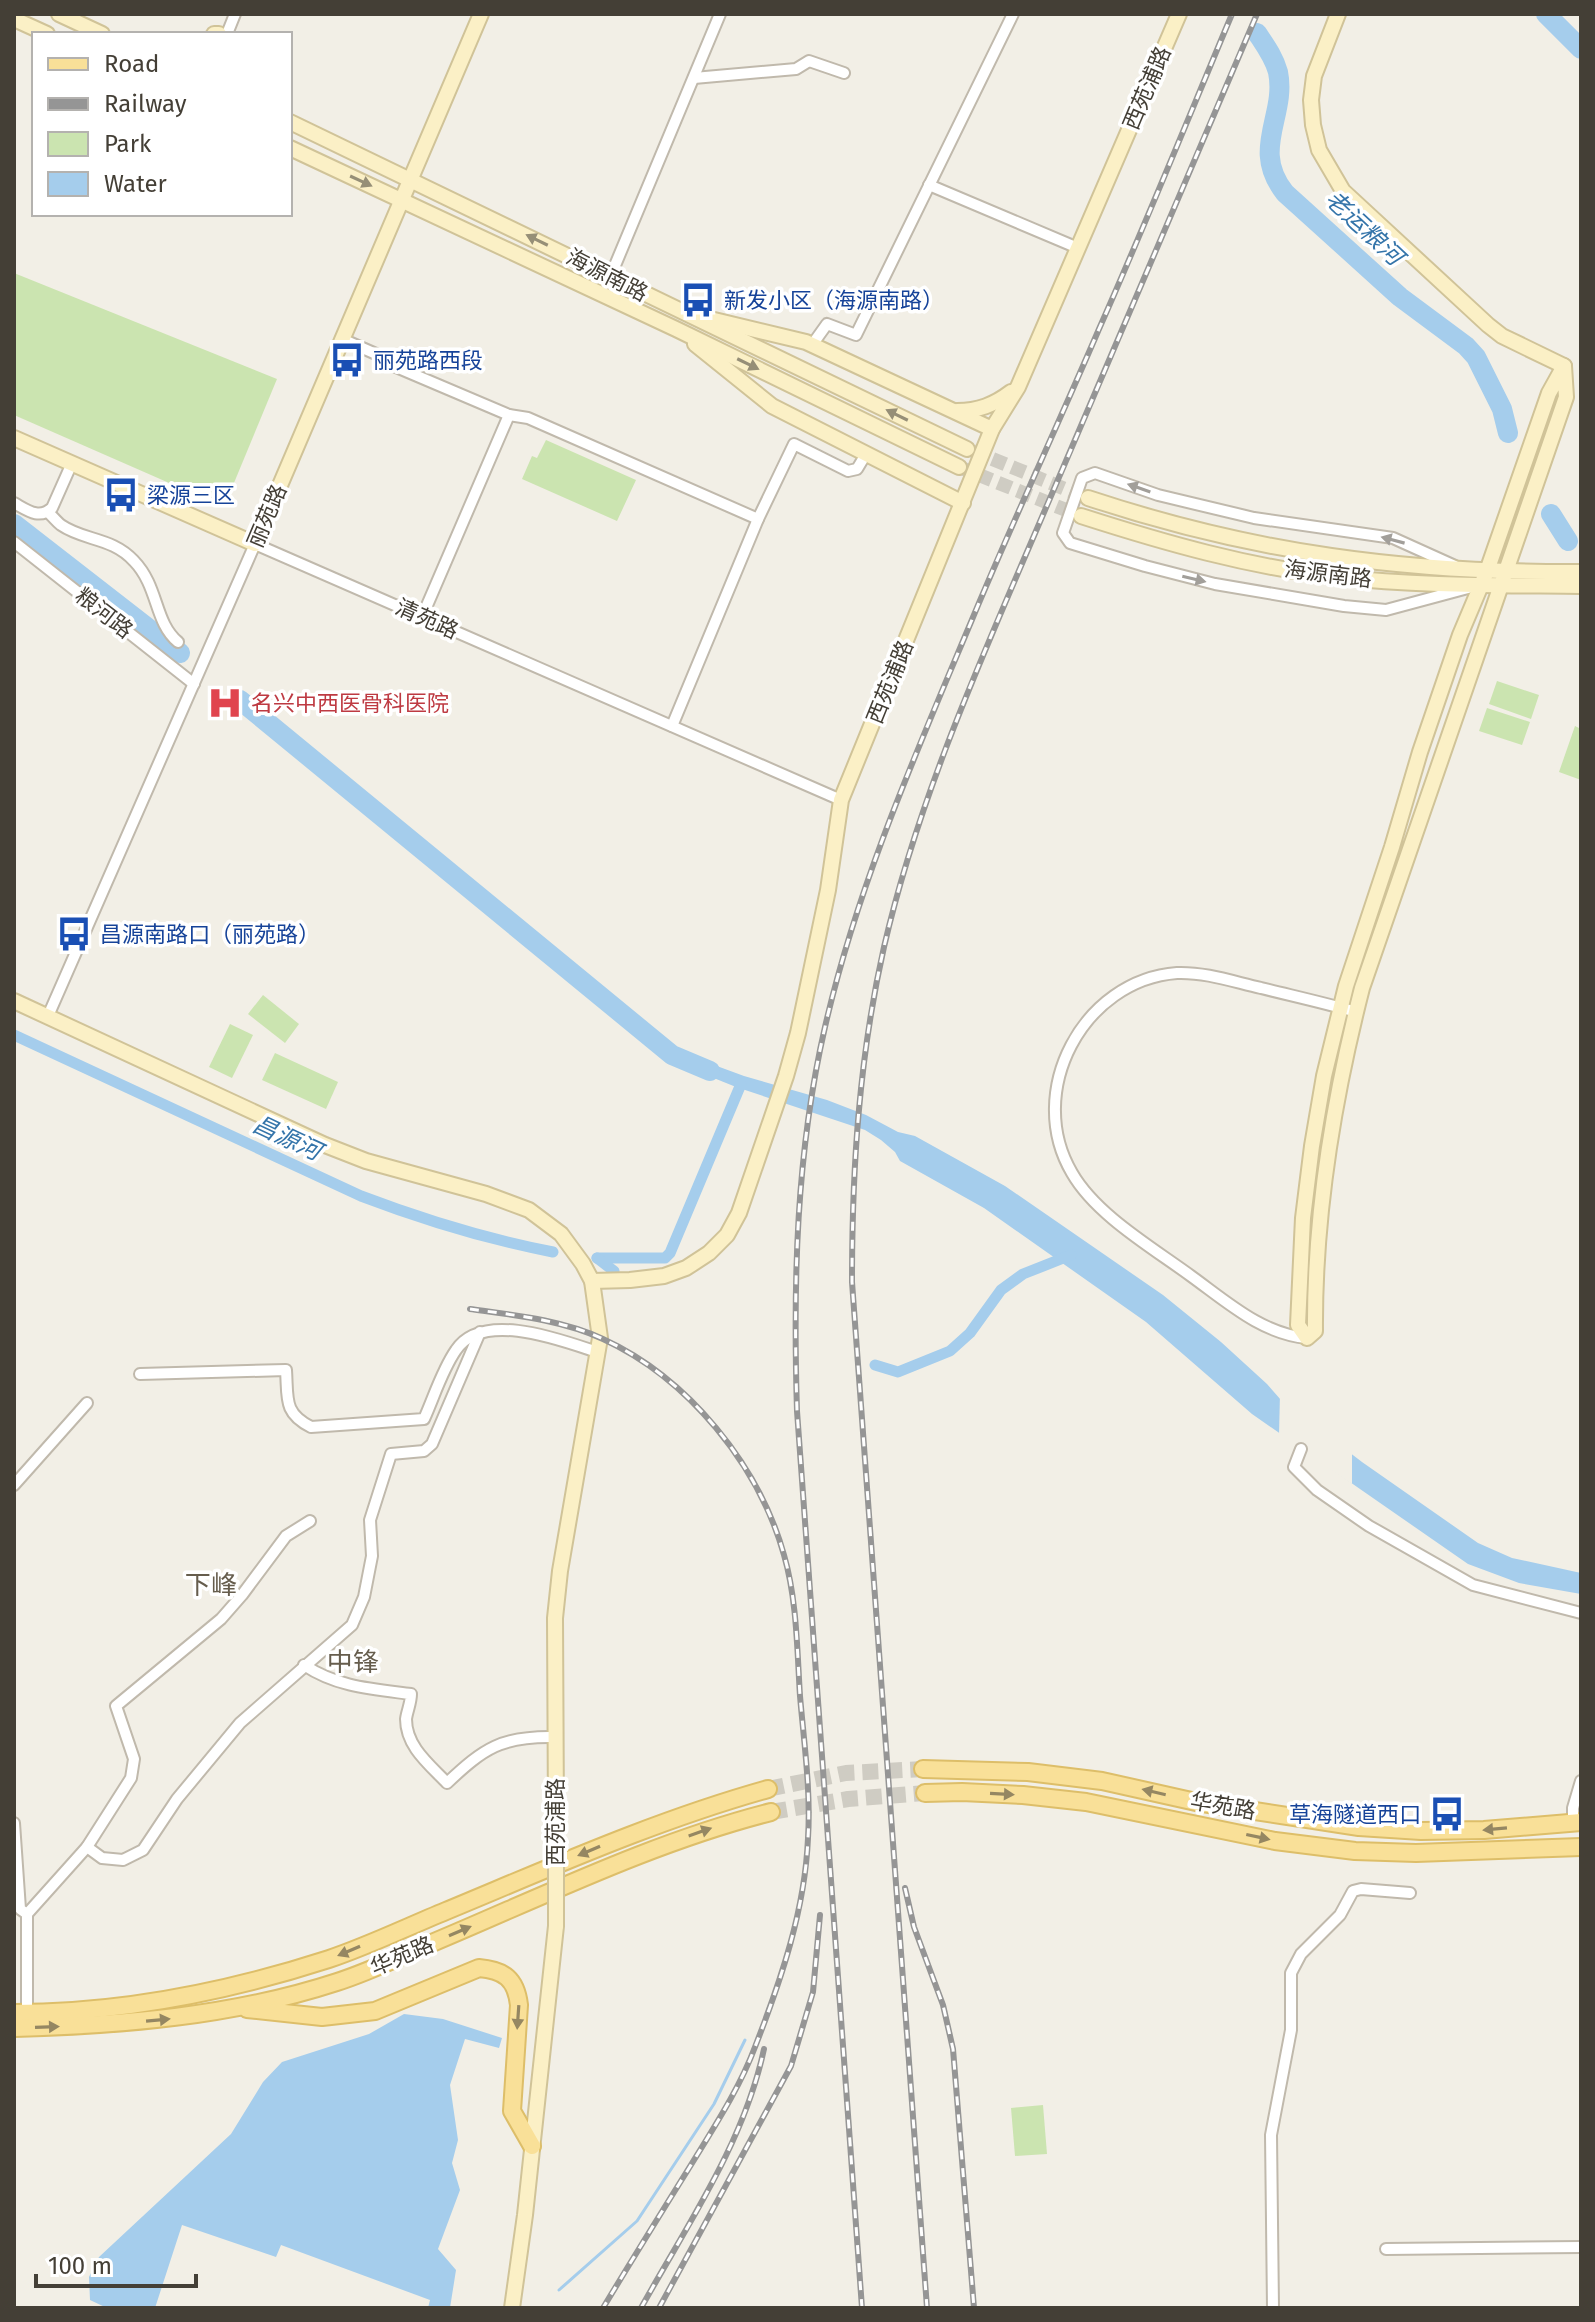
<svg xmlns="http://www.w3.org/2000/svg" width="1595" height="2322" font-family="'Fira Sans','Noto Sans SC',sans-serif">
  <style>
    .green { fill: #cbe4b0 }
    .water { fill: #a5cdec }
    .pier { fill: #f2efe6 }
    .lines { fill: none; stroke-linecap: round; stroke-linejoin: round }
    .stream { stroke: #a5cdec; stroke-width: 3 }
    .canal { stroke: #a5cdec; stroke-width: 11 }
    .river { stroke: #a5cdec; stroke-width: 20 }
    .secondary-tunnel { stroke: #cfccc3; stroke-width: 14; stroke-dasharray: 14 7; stroke-linecap: butt }
    .primary-tunnel { stroke: #cfccc3; stroke-width: 16; stroke-dasharray: 16 8; stroke-linecap: butt }
    .street-casing { stroke: #c0b9ac; stroke-width: 14 }
    .secondary-casing { stroke: #d0c398; stroke-width: 18 }
    .primary-casing { stroke: #ddbe69; stroke-width: 20 }
    .street { stroke: #fff; stroke-width: 10 }
    .secondary { stroke: #fbf0c6; stroke-width: 14 }
    .primary { stroke: #f9e098; stroke-width: 16 }
    .rail-casing { stroke: #959595; stroke-width: 6 }
    .rail { stroke: #fff; stroke-width: 3; stroke-dasharray: 9; stroke-linecap: butt }
    .secondary-bridge-casing { stroke: #d0c398; stroke-width: 18; stroke-linecap: butt }
    .secondary-bridge { stroke: #fbf0c6; stroke-width: 14 }
    .oneway { fill: #968f77 }
    .oneway2 { fill: #a29f9a }
    .oneway3 { fill: #958762 }
    .labels { text-anchor: middle; dominant-baseline: central; stroke-width: 7; stroke-linejoin: round; paint-order: stroke }
    .street-label { font-size: 22px; fill: #443f36; stroke: #fff }
    .transit-label { font-size: 22px; fill: #164399; stroke: #fff; text-anchor: start }
    .health-label { font-size: 22px; fill: #be3a42; stroke: #fff; text-anchor: start }
    .water-label { font-size: 24px; font-style: italic; fill: #3575aa; stroke: #fff }
    .quarter-label { font-size: 26px; fill: #665d4d; stroke: #fff }
  </style>
  <rect width="100%" height="100%" fill="#f2efe6"/>
  <g class="green">
    <polygon points="14,273 277,379 224,507 14,415"/>
    <polygon points="546,440 636,480 617,521 522,479 532,456 537,458"/>
    <polygon points="1497,681 1539,695 1531,719 1489,704"/>
    <polygon points="1487,708 1530,722 1522,745 1479,731"/>
    <polygon points="1575,726 1581,729 1581,780 1559,772"/>
    <polygon points="263,995 299,1024 285,1043 248,1014"/>
    <polygon points="230,1024 253,1035 232,1078 209,1067"/>
    <polygon points="275,1053 338,1082 326,1109 262,1080"/>
    <polygon points="1043,2105 1047,2154 1015,2156 1011,2108"/>
  </g>
  <g class="water">
    <polygon points="687,1055 744,1076 827,1100 866,1115 898,1132 915,1136 1005,1186 1163,1295 1221,1342 1267,1384 1281,1400 1362,1462 1478,1543 1512,1558 1581,1573 1581,1594 1519,1583 1468,1564 1252,1414 1146,1322 984,1208 900,1161 895,1152 881,1140 865,1130 736,1087 684,1066"/>
    <polygon points="404,2014 443,2019 502,2038 499,2048 465,2039 450,2085 458,2140 452,2163 460,2190 438,2249 456,2270 450,2308 428,2308 430,2300 281,2245 276,2257 182,2225 155,2308 107,2308 90,2300 89,2277 99,2257 231,2134 263,2082 282,2062 369,2034"/>
  </g>
  <polygon class="pier" points="1280,1394 1352,1449 1352,1484 1279,1435"/>
  <g class="lines">
    <polyline class="stream" points="559,2290 637,2221 714,2104 745,2040"/>
    <g class="canal">
      <path d="M14,1035L361,1196C424,1220 486,1239 553,1252"/>
      <polyline points="597,1258 665,1258 670,1253 741,1084"/>
      <polyline points="597,1258 614,1271"/>
      <polyline points="875,1365 898,1372 950,1351 970,1333 1001,1290 1023,1274 1071,1255"/>
    </g>
    <g class="river">
      <polyline points="1546,14 1581,49"/>
      <path d="M1257,33C1265,45 1274,57 1278,72C1287,116 1250,149 1285,193L1400,297L1466,346L1476,357L1502,409L1508,433"/>
      <polyline points="1551,514 1568,541"/>
      <polyline points="14,524 180,653"/>
      <polyline points="240,700 672,1055 710,1071"/>
    </g>
    <g class="secondary-tunnel">
      <polyline points="973,451 1087,498"/>
      <polyline points="959,467 1081,516"/>
    </g>
    <g class="primary-tunnel">
      <polyline points="768,1789 846,1773 923,1769"/>
      <polyline points="771,1812 848,1799 925,1793"/>
    </g>
    <g class="street-casing">
      <g id="street">
        <polyline points="227,34 235,14"/>
        <polyline points="694,78 796,69 809,61 844,73"/>
        <polyline points="929,185 1078,248"/>
        <polyline points="611,275 720,14"/>
        <polyline points="342,339 376,354 389,364 509,415 528,418 758,519"/>
        <polyline points="812,345 827,324 856,335 1013,14"/>
        <path d="M14,503C27,510 39,520 52,508L72,463"/>
        <path d="M48,512C52,516 57,522 61,525C84,541 112,537 134,561C159,587 154,622 178,642"/>
        <polyline points="14,542 194,684"/>
        <polyline points="1455,566 1393,538 1254,518 1158,495 1095,473 1082,478 1063,533 1070,543 1145,566 1215,584 1344,606 1386,610 1468,588"/>
        <polyline points="422,617 509,415"/>
        <polyline points="672,726 758,519 794,444 848,471 857,469 866,454"/>
        <polyline points="48,1016 255,544 841,800"/>
        <path d="M1307,1338C1262,1334 1227,1302 1191,1276C1153,1248 1096,1215 1072,1173C1024,1092 1083,980 1177,973C1206,972 1234,982 1261,988C1293,996 1325,1003 1356,1012"/>
        <path d="M140,1374L286,1370C288,1398 283,1413 311,1427L424,1419C434,1397 442,1370 456,1350C482,1310 561,1340 597,1352"/>
        <polyline points="1301,1449 1294,1467 1317,1490 1369,1526 1473,1585 1581,1613"/>
        <polyline points="14,1485 87,1403"/>
        <path d="M304,1665C337,1687 372,1689 411,1694C411,1703 407,1711 406,1719C406,1747 430,1765 447,1783C484,1748 502,1736 554,1737"/>
        <polyline points="1573,1822 1573,1808 1581,1781"/>
        <polyline points="14,1823 20,1909 27,1914"/>
        <polyline points="87,1847 131,1778 134,1759 116,1706 221,1619 242,1595 286,1536 310,1521"/>
        <polyline points="27,2013 27,1914 87,1847 102,1858 123,1860 143,1850 177,1799 240,1723 352,1625 364,1597 372,1556 370,1520 391,1454 424,1451 432,1444 480,1332"/>
        <polyline points="1386,2249 1581,2247"/>
        <polyline points="1273,2308 1271,2135 1291,2030 1291,1973 1301,1954 1340,1915 1353,1891 1361,1889 1410,1893"/>
      </g>
    </g>
    <g class="secondary-casing">
      <g id="secondary">
        <polyline points="59,14 102,34"/>
        <polyline points="1338,14 1314,76 1311,100 1313,125 1319,150 1343,191 1488,325 1502,336 1564,366"/>
        <polyline points="14,19 47,34"/>
        <polyline points="214,34 219,34"/>
        <polyline points="290,122 967,449"/>
        <polyline points="290,148 676,329 959,467"/>
        <polyline points="710,319 806,342 992,429"/>
        <polyline points="695,344 772,406 963,503"/>
        <path d="M1564,366L1566,397L1362,988C1333,1101 1314,1214 1315,1331L1307,1338L1298,1325L1303,1218L1312,1146L1324,1076L1346,986L1392,847L1420,752L1460,635L1487,571L1549,393Z"/>
        <path d="M957,411C978,411 994,405 1011,392"/>
        <polyline points="14,438 255,544 481,14"/>
        <path d="M1088,498C1254,553 1406,573 1581,572"/>
        <path d="M1081,516C1165,543 1249,567 1337,577C1418,586 1500,585 1581,586"/>
        <polyline points="14,1001 325,1145 366,1161 486,1194 529,1210 561,1234 583,1264 592,1281 600,1338 560,1571 555,1618 556,1818"/>
        <polyline points="592,1281 630,1280 664,1276 686,1268 709,1253 727,1235 739,1213 786,1076 798,1033 828,890 841,800 992,429 1018,387 1179,14"/>
        <polyline points="512,2308 525,2215 556,1926"/>
      </g>
    </g>
    <g class="primary-casing">
      <g id="primary">
        <polyline points="923,1769 1028,1772 1102,1781 1196,1802 1359,1827 1421,1831 1484,1830 1581,1822"/>
        <polyline points="925,1793 962,1792 1023,1795 1086,1802 1275,1841 1355,1851 1416,1853 1581,1847"/>
        <path d="M247,2009L322,2017L375,2011L479,1968C504,1970 516,1979 519,2005L512,2111L532,2146"/>
        <path d="M14,2013C121,2013 227,1992 329,1959C368,1946 407,1927 446,1911C552,1867 657,1820 768,1789"/>
        <path d="M14,2028C123,2025 233,2016 337,1982C369,1972 401,1956 432,1943C544,1896 653,1842 771,1812"/>
      </g>
    </g>
    <use href="#street" class="street"/>
    <use href="#secondary" class="secondary"/>
    <use href="#primary" class="primary"/>
    <g class="rail-casing">
      <g id="rail">
        <path d="M470,1309C514,1315 563,1320 603,1339C688,1378 759,1465 784,1555C797,1600 797,1649 800,1696C804,1743 811,1791 808,1838C805,1910 781,1980 755,2047C740,2087 716,2124 694,2160C663,2210 633,2258 603,2308"/>
        <polyline points="905,1888 914,1927 943,2005 953,2049 974,2308"/>
        <path d="M641,2308C687,2225 744,2143 764,2049"/>
        <polyline points="659,2308 791,2066 813,1992 820,1915"/>
        <path d="M862,2308L797,1411C793,1282 796,1153 825,1027C857,887 916,753 971,622C1012,523 1057,427 1099,329C1145,225 1188,119 1232,14"/>
        <path d="M927,2308L852,1282C852,1168 859,1058 884,947C919,795 984,653 1045,510C1116,345 1186,179 1257,14"/>
      </g>
    </g>
    <use href="#rail" class="rail"/>
    <g class="secondary-bridge-casing">
      <polyline id="secondary-bridge" points="556,1926 556,1818"/>
    </g>
    <use href="#secondary-bridge" class="secondary-bridge"/>
  </g>
  <defs><path id="oneway-solid" d="M-6-.8H1V-3.2L6.5 0L1 3.2V.8H-6Z" transform="scale(2)"/></defs>
  <g class="oneway">
    <use href="#oneway-solid" transform="translate(361 181) rotate(25)"/>
    <use href="#oneway-solid" transform="translate(537 240) rotate(-154)"/>
    <use href="#oneway-solid" transform="translate(748 364) rotate(26)"/>
    <use href="#oneway-solid" transform="translate(897 415) rotate(-154)"/>
  </g>
  <g class="oneway2">
    <use href="#oneway-solid" transform="translate(1139 488) rotate(-161)"/>
    <use href="#oneway-solid" transform="translate(1393 540) rotate(-165)"/>
    <use href="#oneway-solid" transform="translate(1194 579) rotate(13)"/>
  </g>
  <g class="oneway3">
    <use href="#oneway-solid" transform="translate(1154 1792) rotate(-167)"/>
    <use href="#oneway-solid" transform="translate(1002 1794) rotate(3)"/>
    <use href="#oneway-solid" transform="translate(1495 1829) rotate(175)"/>
    <use href="#oneway-solid" transform="translate(700 1832) rotate(-19)"/>
    <use href="#oneway-solid" transform="translate(1258 1837) rotate(12)"/>
    <use href="#oneway-solid" transform="translate(589 1851) rotate(157)"/>
    <use href="#oneway-solid" transform="translate(460 1931) rotate(-23)"/>
    <use href="#oneway-solid" transform="translate(349 1951) rotate(157)"/>
    <use href="#oneway-solid" transform="translate(518 2017) rotate(94)"/>
    <use href="#oneway-solid" transform="translate(158 2020) rotate(-5)"/>
    <use href="#oneway-solid" transform="translate(47 2027) rotate(-2)"/>
  </g>
  <defs>
    <g id="bus-bare" transform="scale(2.76)"><path d="M-5-6H5V4H4V6H2V4H-2V6H-4V4H-5ZM-3.5-4V0h7V-4ZM-3.5 1.2v1.5H-2V1.2ZM2 1.2v1.5H3.5V1.2Z" fill="#1a4fb4" stroke="#fff" stroke-width="2.5" paint-order="stroke"/></g>
    <g id="hospital-bare" transform="scale(2.76)"><path d="M-5-5h3v3.5h4V-5h3V5h-3V1.5h-4V5h-3Z" fill="#e0444e" stroke="#fff" stroke-width="2.5" paint-order="stroke"/></g>
  </defs>
  <g fill-rule="evenodd">
    <use href="#bus-bare" x="698" y="300"/>
    <use href="#bus-bare" x="347" y="360"/>
    <use href="#bus-bare" x="121" y="495"/>
    <use href="#hospital-bare" x="225" y="703"/>
    <use href="#bus-bare" x="74" y="934"/>
    <use href="#bus-bare" x="1447" y="1814"/>
  </g>
  <g class="labels">
    <g class="street-label">
      <text transform="translate(1147 88) rotate(-67)">西苑浦路</text>
      <text transform="translate(607 275) rotate(27)">海源南路</text>
      <text transform="translate(267 516) rotate(-67)">丽苑路</text>
      <text transform="translate(1328 574) rotate(7)">海源南路</text>
      <text transform="translate(104 613) rotate(38)">粮河路</text>
      <text transform="translate(427 619) rotate(24)">清苑路</text>
      <text transform="translate(890 682) rotate(-68)">西苑浦路</text>
      <text transform="translate(1223 1806) rotate(10)">华苑路</text>
      <text transform="translate(555 1822) rotate(-90)">西苑浦路</text>
      <text transform="translate(402 1956) rotate(-23)">华苑路</text>
    </g>
    <g class="transit-label">
      <text x="724" y="300">新发小区（海源南路）</text>
      <text x="373" y="360">丽苑路西段</text>
      <text x="147" y="495">梁源三区</text>
      <text x="100" y="934">昌源南路口（丽苑路）</text>
      <text x="1421" y="1814" text-anchor="end">草海隧道西口</text>
    </g>
    <g class="health-label">
      <text x="251" y="703">名兴中西医骨科医院</text>
    </g>
    <g class="water-label">
      <text transform="translate(1364 228) rotate(43)">老运粮河</text>
      <text transform="translate(287 1138) rotate(25)">昌源河</text>
    </g>
    <g class="quarter-label">
      <text x="211" y="1585">下峰</text>
      <text x="353" y="1662">中锋</text>
    </g>
  </g>
  <rect width="1595" height="2322" fill="none" stroke="#443f36" stroke-width="32"/>
  <rect x="32" y="32" width="260" height="184" fill="#ffffff" stroke="#b4b2af" stroke-width="2"/>
  <rect x="48" y="58" width="40" height="12" fill="#f9e098" stroke="#b4b2af" stroke-width="2"/>
  <text x="104" y="72" font-size="24" fill="#443f36">Road</text>
  <rect x="48" y="98" width="40" height="12" fill="#959595" stroke="#b4b2af" stroke-width="2"/>
  <text x="104" y="112" font-size="24" fill="#443f36">Railway</text>
  <rect x="48" y="132" width="40" height="24" fill="#cbe4b0" stroke="#b4b2af" stroke-width="2"/>
  <text x="104" y="152" font-size="24" fill="#443f36">Park</text>
  <rect x="48" y="172" width="40" height="24" fill="#a5cdec" stroke="#b4b2af" stroke-width="2"/>
  <text x="104" y="192" font-size="24" fill="#443f36">Water</text>
  <path d="M36 2274v12h160v-12" fill="none" stroke="#443f36" stroke-width="4"/>
  <text x="48" y="2274" font-size="24" fill="#443f36" stroke="#ffffff" stroke-width="6" paint-order="stroke">100 m</text>
</svg>
